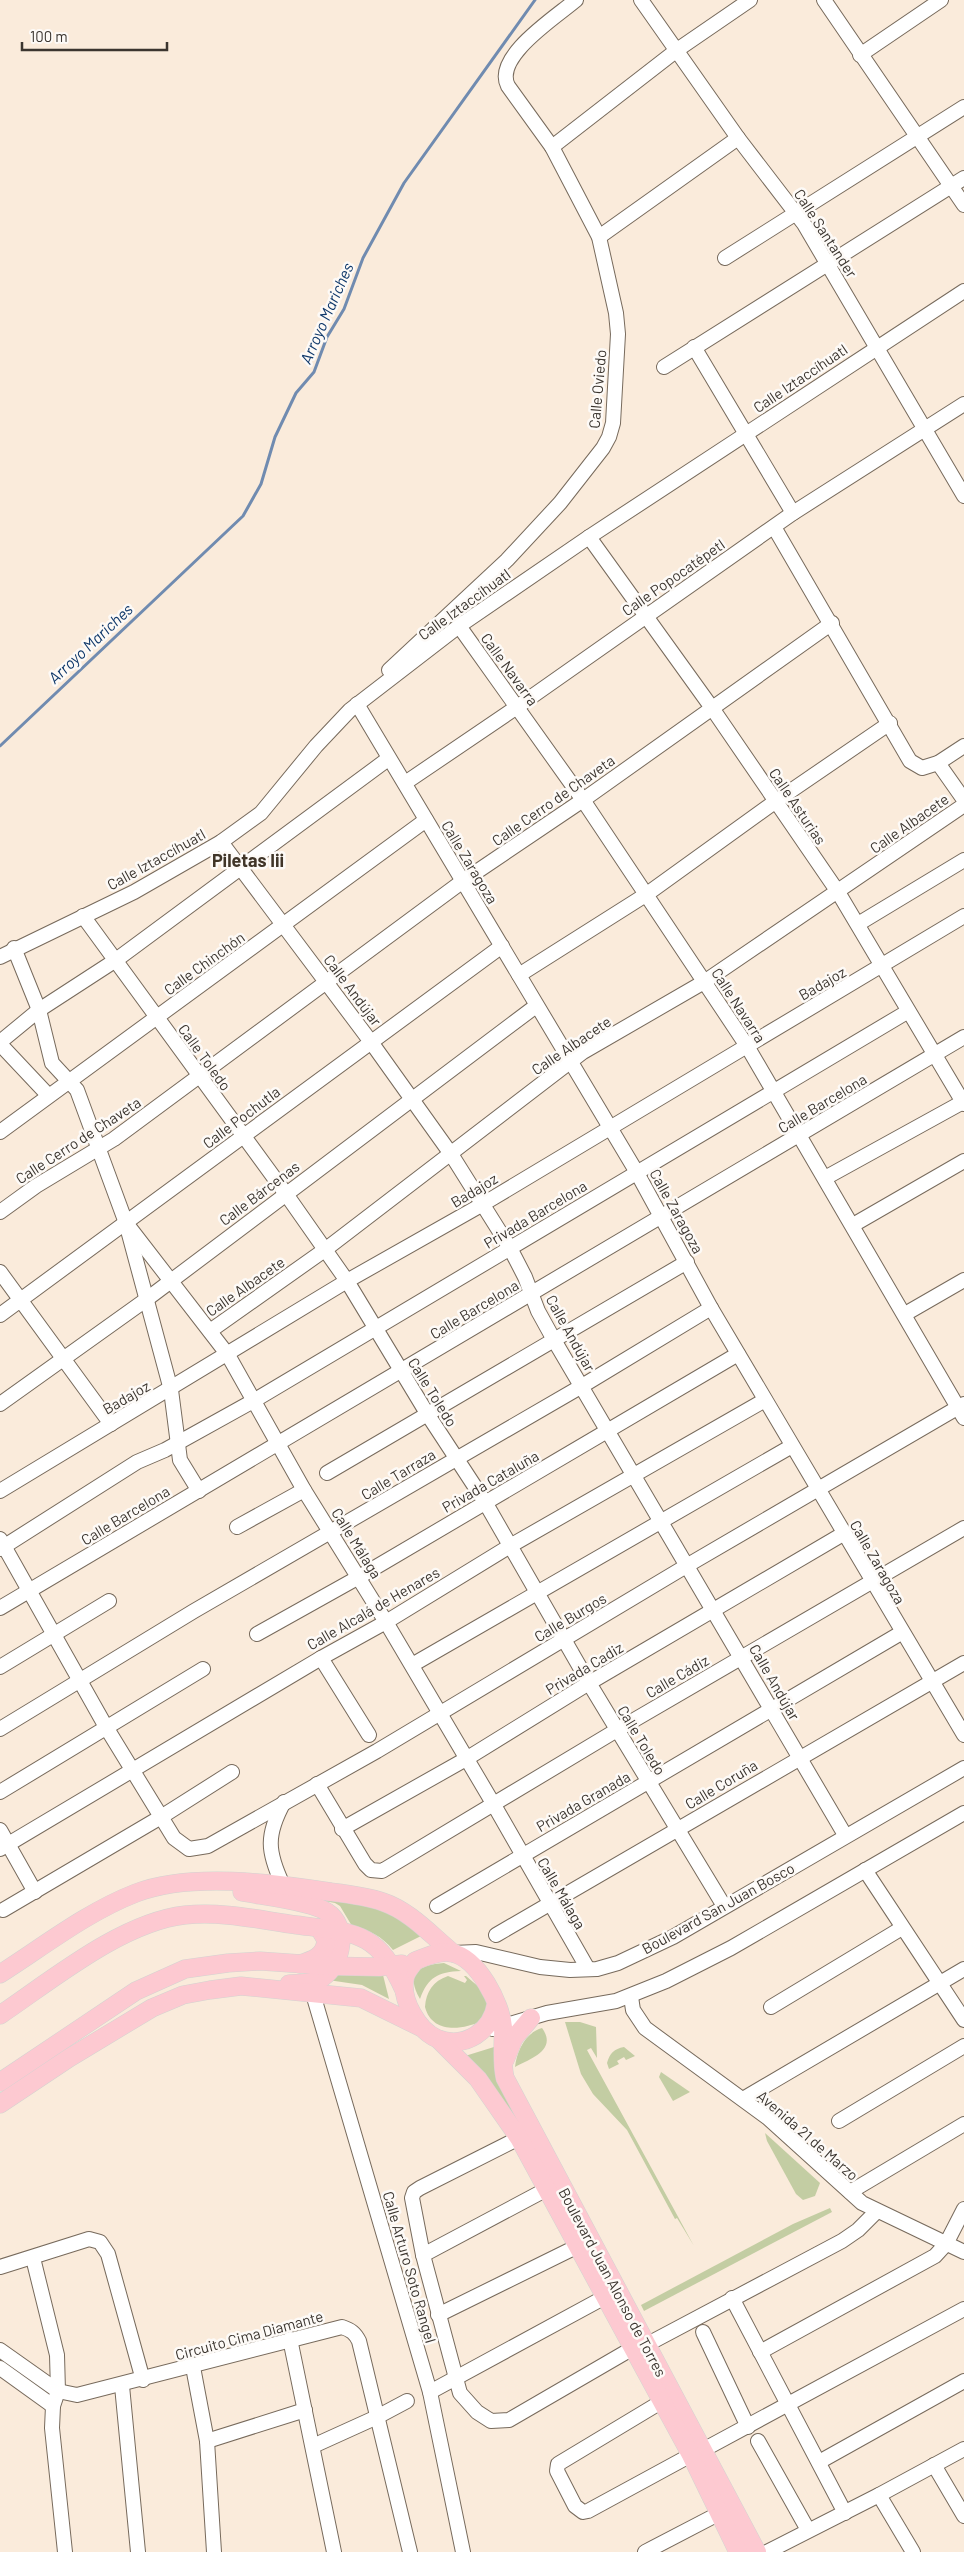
<svg xmlns="http://www.w3.org/2000/svg" width="964" height="2552" font-family="Barlow,sans-serif">
  <style>
    .green { fill: #c3cda3 }
    .lines { fill: none; stroke-linecap: round; stroke-linejoin: round }
    .stream { stroke: #708bb0; stroke-width: 3 }
    .minor-casing { stroke: #776a5c; stroke-width: 16 }
    .major-casing { stroke: #d4d3d1; stroke-width: 19 }
    .minor { stroke: #fff; stroke-width: 14 }
    .major { stroke: #fdc9d1; stroke-width: 18 }
    .labels { text-anchor: middle; dominant-baseline: central; stroke-width: 5; stroke-linejoin: round; paint-order: stroke }
    .street-label { font-size: 15px; fill: #3b352f; stroke: #fdfaf7 }
    .water-label { font-size: 16px; font-style: italic; fill: #0f386a; stroke: #fdfaf7 }
    .quarter-label { font-size: 18px; font-weight: bold; fill: #403528; stroke: #fdfaf7 }
  </style>
  <rect width="100%" height="100%" fill="#faebdb"/>
  <g class="green">
    <path d="M257,1888L368,1906L394,1914L421,1936L393,1950C382,1936 369,1930 352,1926L340,1906L335,1903Z"/>
    <path d="M444,1963L461,1971C438,1972 428,1977 420,1999C405,1973 419,1965 444,1963Z"/>
    <polygon points="335,1974 383,1975 389,1999 362,1985 328,1980"/>
    <path d="M448,1976L465,1983L467,1980L464,1976H466L480,1988L488,2003L482,2021C462,2030 432,2034 425,2007C426,1992 433,1981 448,1976Z"/>
    <polygon points="565,2022 580,2022 596,2027 597,2058 591,2048 587,2050 694,2246 677,2218 675,2219 627,2130 593,2094 581,2074"/>
    <path d="M542,2028C558,2050 530,2059 515,2067C517,2051 525,2033 542,2028Z"/>
    <path d="M494,2047L495,2064L527,2140C509,2109 490,2082 465,2056Z"/>
    <path d="M624,2047L635,2056L626,2060L624,2057L617,2061L619,2064L609,2069L607,2063C610,2053 614,2049 624,2047Z"/>
    <polygon points="661,2072 690,2092 673,2101 659,2077"/>
    <polygon points="765,2133 820,2183 815,2196 803,2200 796,2194 767,2141"/>
    <polygon points="830,2208 832,2212 644,2311 641,2305 793,2224"/>
  </g>
  <g class="lines">
    <polyline class="stream" points="0,746 243,516 261,484 275,437 296,393 314,372 327,337 344,309 363,258 404,183 535,0"/>
    <g class="minor-casing">
      <g id="minor">
        <polyline points="641,0 738,138 804,224 964,496"/>
        <polyline points="824,0 964,205"/>
        <polyline points="860,55 941,0"/>
        <polyline points="552,147 677,50 750,0"/>
        <polyline points="599,237 738,138"/>
        <polyline points="725,258 964,107"/>
        <polyline points="694,347 793,513"/>
        <polyline points="664,367 964,178"/>
        <polyline points="774,527 910,761 922,768 938,763 964,746"/>
        <polyline points="589,537 712,708 838,892 964,1104"/>
        <polyline points="459,626 583,800 747,1046 964,1418"/>
        <path d="M389,670L507,560L560,503L603,448L609,437L613,423L618,334L616,313L599,237L552,147L508,86C493,57 556,17 576,0"/>
        <polyline points="357,704 636,1171 711,1308 964,1735"/>
        <polyline points="938,763 964,800"/>
        <polyline points="405,783 517,707 793,513 964,404"/>
        <polyline points="221,842 371,1042 451,1154 510,1248 525,1277 538,1311 554,1340 845,1835"/>
        <polyline points="83,916 286,1194 347,1281 428,1415 485,1502 589,1683 724,1906"/>
        <polyline points="858,924 964,860"/>
        <polyline points="14,948 39,1010 52,1063 77,1090 126,1223 171,1390 180,1460 199,1491"/>
        <polyline points="0,957 134,892 221,842 261,813 316,746 350,710 459,626 589,537 964,291"/>
        <polyline points="519,975 647,894 776,801 890,723"/>
        <polyline points="0,1042 39,1010 116,960 388,759"/>
        <polyline points="0,1044 48,1095"/>
        <polyline points="0,1132 426,820"/>
        <polyline points="825,1178 963,1102"/>
        <polyline points="0,1212 36,1186 114,1139 463,881 583,800 832,623"/>
        <polyline points="126,1223 228,1355 304,1490 386,1622 494,1805 588,1969"/>
        <polyline points="853,1225 964,1161"/>
        <polyline points="0,1272 111,1424"/>
        <polyline points="905,1314 964,1280"/>
        <polyline points="0,1315 502,946"/>
        <polyline points="210,1331 326,1249 583,1052 704,982 964,805"/>
        <polyline points="0,1404 147,1299 536,1006"/>
        <polyline points="327,1473 687,1262"/>
        <polyline points="0,1491 347,1281 483,1204 964,916"/>
        <polyline points="237,1527 304,1490"/>
        <polyline points="0,1539 106,1727 174,1838 189,1849 208,1846 377,1751 688,1565 964,1404"/>
        <polyline points="0,1549 137,1462 165,1450 255,1400 907,1012"/>
        <polyline points="0,1608 964,1037"/>
        <polyline points="257,1634 359,1577 738,1354"/>
        <polyline points="321,1658 369,1735"/>
        <polyline points="412,1665 792,1446"/>
        <polyline points="0,1667 109,1601"/>
        <polyline points="0,1729 194,1611 582,1386 711,1308"/>
        <polyline points="317,1784 365,1864 371,1870 382,1871 617,1730 964,1528"/>
        <polyline points="0,1792 203,1669"/>
        <polyline points="342,1829 466,1759 589,1683 843,1534"/>
        <polyline points="0,1830 35,1892"/>
        <polyline points="0,1849 321,1658 386,1622 510,1546 765,1400"/>
        <polyline points="865,1870 964,2020"/>
        <path d="M283,1885C267,1851 266,1835 284,1802"/>
        <polyline points="437,1906 901,1633"/>
        <polyline points="3,1910 161,1817 232,1772"/>
        <polyline points="496,1935 964,1663"/>
        <polyline points="453,1953 476,1952 540,1967 570,1970 597,1969 618,1963 673,1937 964,1768"/>
        <polyline points="313,1994 430,2392 463,2552"/>
        <polyline points="631,1997 633,2010 645,2028 768,2118 862,2203 964,2252"/>
        <polyline points="771,2007 902,1928"/>
        <polyline points="493,2029 547,2013 616,2001 666,1981 731,1948 964,1813"/>
        <polyline points="743,2099 964,1969"/>
        <polyline points="839,2121 964,2046"/>
        <polyline points="519,2138 420,2188 414,2192 412,2198 423,2255 460,2393 477,2412 491,2421 509,2420 633,2348"/>
        <polyline points="850,2192 964,2124"/>
        <polyline points="423,2255 547,2189"/>
        <polyline points="33,2258 57,2355 58,2391 53,2406 52,2428 65,2552"/>
        <polyline points="0,2267 89,2239 100,2242 108,2254 143,2380"/>
        <polyline points="732,2298 845,2513"/>
        <polyline points="438,2315 576,2247"/>
        <polyline points="703,2332 748,2427"/>
        <polyline points="290,2339 334,2552"/>
        <polyline points="646,2345 842,2241 858,2230 877,2211"/>
        <path d="M0,2350L58,2391L77,2395L342,2327C351,2330 355,2333 359,2341L410,2552"/>
        <polyline points="760,2352 935,2256 946,2244 964,2209"/>
        <polyline points="193,2367 207,2441 214,2552"/>
        <polyline points="0,2368 53,2406"/>
        <polyline points="122,2386 138,2552"/>
        <polyline points="430,2392 605,2297"/>
        <polyline points="661,2402 558,2464 557,2471 575,2506 583,2512 588,2511 691,2455"/>
        <polyline points="207,2441 305,2410"/>
        <polyline points="758,2441 808,2530"/>
        <polyline points="313,2446 377,2417 407,2401"/>
        <polyline points="703,2450 964,2309"/>
        <polyline points="819,2462 964,2381"/>
        <polyline points="934,2465 964,2516"/>
        <polyline points="879,2495 913,2552"/>
        <polyline points="645,2552 718,2514"/>
        <polyline points="767,2552 879,2495 964,2449"/>
      </g>
    </g>
    <g class="major-casing">
      <g id="major">
        <path d="M242,1892C262,1896 311,1901 327,1912C349,1926 343,1964 322,1978C314,1984 299,1983 289,1984"/>
        <path d="M300,1964C313,1960 325,1956 326,1940L319,1928"/>
        <path d="M0,1974C44,1946 87,1912 136,1893C190,1872 274,1883 331,1892C348,1894 366,1896 383,1902C410,1911 431,1935 453,1953"/>
        <path d="M496,2004C492,2031 465,2049 438,2039C418,2031 400,1999 405,1978C406,1971 411,1967 415,1961C425,1957 440,1950 452,1953C478,1958 501,2004 503,2027C504,2045 501,2060 505,2078L757,2552"/>
        <path d="M0,2015C52,1980 122,1922 185,1915C223,1911 260,1920 297,1925C357,1933 377,1931 404,1990"/>
        <polyline points="438,2039 478,2079 519,2138 691,2455 738,2552"/>
        <polyline points="505,2060 514,2038 531,2018"/>
        <polyline points="0,2082 136,1991 185,1969 228,1963 260,1961 332,1966 379,1967 402,1964"/>
        <polyline points="0,2104 69,2058 152,2008 183,1995 210,1990 241,1986 361,1998 420,2027"/>
      </g>
    </g>
    <use href="#minor" class="minor"/>
    <use href="#major" class="major"/>
  </g>
  <g class="labels">
    <g class="street-label">
      <text transform="translate(826 233) rotate(57)">Calle Santander</text>
      <text transform="translate(800 378) rotate(-34)">Calle Iztaccíhuatl</text>
      <text transform="translate(597 389) rotate(-85)">Calle Oviedo</text>
      <text transform="translate(673 577) rotate(-35)">Calle Popocatépetl</text>
      <text transform="translate(464 604) rotate(-36)">Calle Iztaccíhuatl</text>
      <text transform="translate(510 669) rotate(54)">Calle Navarra</text>
      <text transform="translate(553 800) rotate(-35)">Calle Cerro de Chaveta</text>
      <text transform="translate(798 806) rotate(56)">Calle Asturias</text>
      <text transform="translate(909 823) rotate(-35)">Calle Albacete</text>
      <text transform="translate(156 859) rotate(-29)">Calle Iztaccíhuatl</text>
      <text transform="translate(470 862) rotate(59)">Calle Zaragoza</text>
      <text transform="translate(204 963) rotate(-36)">Calle Chinchón</text>
      <text transform="translate(822 983) rotate(-30)">Badajoz</text>
      <text transform="translate(353 990) rotate(53)">Calle Andújar</text>
      <text transform="translate(739 1005) rotate(57)">Calle Navarra</text>
      <text transform="translate(571 1045) rotate(-34)">Calle Albacete</text>
      <text transform="translate(205 1057) rotate(54)">Calle Toledo</text>
      <text transform="translate(822 1103) rotate(-31)">Calle Barcelona</text>
      <text transform="translate(241 1117) rotate(-37)">Calle Pochutla</text>
      <text transform="translate(78 1140) rotate(-33)">Calle Cerro de Chaveta</text>
      <text transform="translate(474 1190) rotate(-31)">Badajoz</text>
      <text transform="translate(259 1193) rotate(-37)">Calle Bárcenas</text>
      <text transform="translate(677 1211) rotate(61)">Calle Zaragoza</text>
      <text transform="translate(535 1214) rotate(-31)">Privada Barcelona</text>
      <text transform="translate(245 1286) rotate(-35)">Calle Albacete</text>
      <text transform="translate(474 1309) rotate(-31)">Calle Barcelona</text>
      <text transform="translate(571 1333) rotate(61)">Calle Andújar</text>
      <text transform="translate(433 1392) rotate(58)">Calle Toledo</text>
      <text transform="translate(126 1397) rotate(-30)">Badajoz</text>
      <text transform="translate(398 1474) rotate(-31)">Calle Tarraza</text>
      <text transform="translate(490 1481) rotate(-30)">Privada Cataluña</text>
      <text transform="translate(125 1515) rotate(-31)">Calle Barcelona</text>
      <text transform="translate(357 1543) rotate(58)">Calle Málaga</text>
      <text transform="translate(878 1562) rotate(60)">Calle Zaragoza</text>
      <text transform="translate(373 1608) rotate(-30)">Calle Alcalá de Henares</text>
      <text transform="translate(570 1617) rotate(-31)">Calle Burgos</text>
      <text transform="translate(584 1668) rotate(-31)">Privada Cadiz</text>
      <text transform="translate(677 1676) rotate(-30)">Calle Cádiz</text>
      <text transform="translate(775 1682) rotate(60)">Calle Andújar</text>
      <text transform="translate(642 1740) rotate(59)">Calle Toledo</text>
      <text transform="translate(721 1784) rotate(-31)">Calle Coruña</text>
      <text transform="translate(583 1801) rotate(-30)">Privada Granada</text>
      <text transform="translate(562 1893) rotate(60)">Calle Málaga</text>
      <text transform="translate(718 1908) rotate(-29)">Boulevard San Juan Bosco</text>
      <text transform="translate(808 2135) rotate(41)">Avenida 21 de Marzo</text>
      <text transform="translate(410 2267) rotate(74)">Calle Arturo Soto Rangel</text>
      <text transform="translate(613 2282) rotate(62)">Boulevard Juan Alonso de Torres</text>
      <text transform="translate(249 2335) rotate(-15)">Circuito Cima Diamante</text>
    </g>
    <g class="water-label">
      <text transform="translate(326 313) rotate(-66)">Arroyo Mariches</text>
      <text transform="translate(90 643) rotate(-43)">Arroyo Mariches</text>
    </g>
    <g class="quarter-label">
      <text x="248" y="860">Piletas Iii</text>
    </g>
  </g>
  <path d="M22 42v8h145v-8" fill="none" stroke="#3b352f" stroke-width="2.5"/>
  <text x="30" y="42" font-size="15" fill="#3b352f" stroke="#fdfaf7" stroke-width="4" paint-order="stroke">100 m</text>
</svg>
